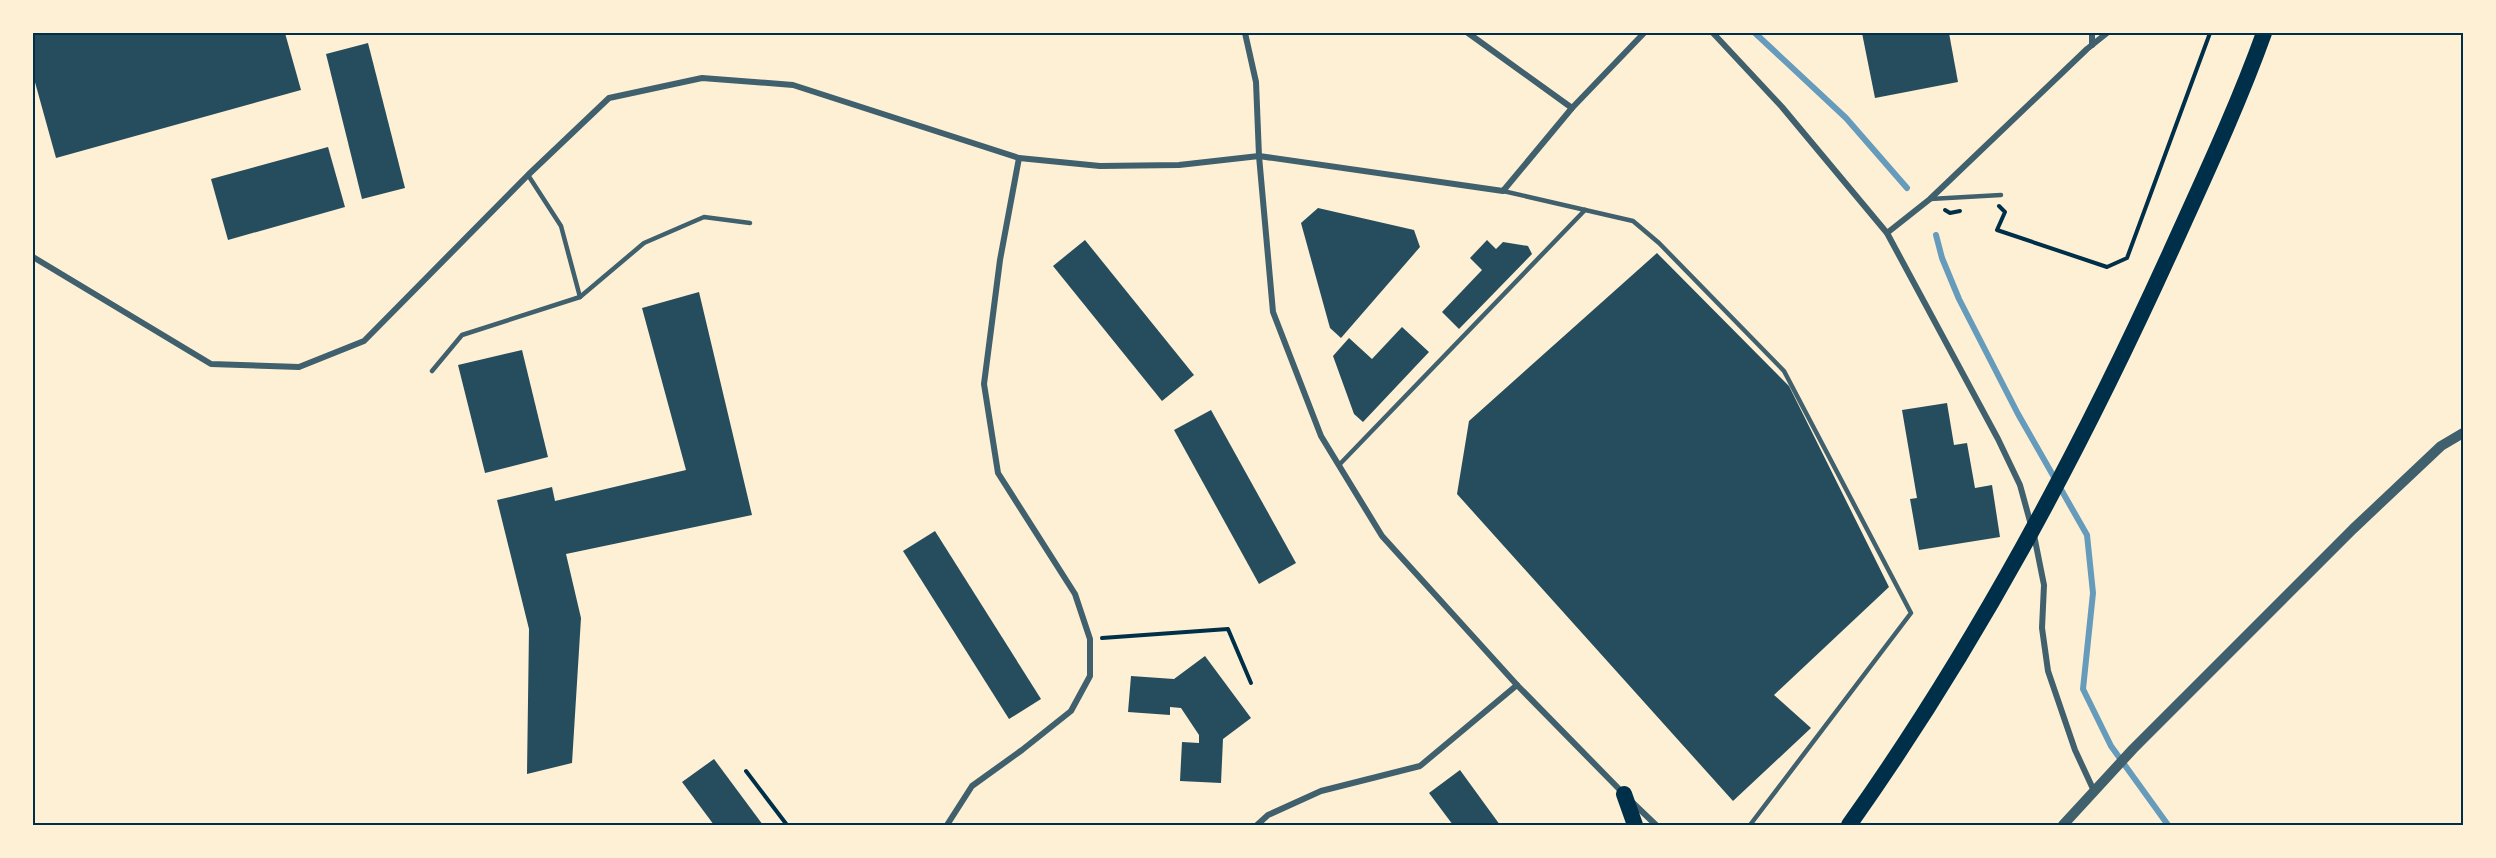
<svg xmlns="http://www.w3.org/2000/svg" width="2496" height="858" font-family="Arial,sans-serif">
  <style>
    .lines { fill: none; stroke-linecap: round; stroke-linejoin: round }
    .stream { stroke: #669bbc; stroke-width: 6 }
    .building { fill: #264d5e }
    .path { stroke: #003049; stroke-width: 4 }
    .service { stroke: #3f606c; stroke-width: 4.5 }
    .minor { stroke: #3f606c; stroke-width: 6 }
    .tertiary { stroke: #3f606c; stroke-width: 10 }
    .trunk { stroke: #003049; stroke-width: 16 }
    .neatline { fill: none; stroke: #003049; stroke-width: 2 }
  </style>
  <rect width="100%" height="100%" fill="#fdf0d5"/>
  <g class="lines">
    <g class="stream">
      <polyline points="1755,33 1846,118 1907,188"/>
      <polyline points="1936,235 1942,258 1959,299 2018,414 2087,535 2093,593 2083,689 2111,746 2168,825"/>
    </g>
  </g>
  <g class="building">
    <polygon points="33,33 285,33 301,90 56,158 33,75"/>
    <polygon points="1862,33 1949,33 1958,82 1875,98"/>
    <polygon points="368,43 405,188 362,199 326,54"/>
    <polygon points="328,147 345,207 228,240 211,179"/>
    <polygon points="1318,208 1414,230 1420,247 1341,338 1330,328 1301,223"/>
    <polygon points="1085,240 1194,375 1162,401 1053,266"/>
    <polygon points="1487,240 1496,249 1503,242 1528,246 1532,254 1459,329 1442,312 1482,270 1470,258"/>
    <polygon points="1657,253 1789,386 1889,587 1774,695 1811,728 1733,801 1457,494 1469,421"/>
    <polygon points="699,292 752,515 566,554 581,618 572,763 527,774 529,629 497,500 552,487 555,501 686,470 642,308"/>
    <polygon points="1402,327 1429,352 1363,422 1354,414 1333,356 1349,338 1372,359"/>
    <polygon points="522,350 548,457 485,473 458,365"/>
    <polygon points="1947,403 1954,445 1967,443 1975,488 1992,485 2000,537 1919,550 1910,499 1917,498 1902,410"/>
    <polygon points="1211,410 1296,563 1259,584 1174,430"/>
    <polygon points="935,531 1041,699 1009,719 903,551"/>
    <polygon points="1205,656 1251,718 1223,739 1221,783 1180,781 1182,742 1199,743 1199,735 1181,708 1170,707 1170,715 1128,712 1131,676 1174,679"/>
    <polygon points="714,759 763,825 714,825 682,782"/>
    <polygon points="1460,770 1500,825 1453,825 1429,793"/>
  </g>
  <g class="lines">
    <g class="path">
      <polyline points="1999,206 2005,212 1997,230 2107,267 2127,258 2210,33"/>
      <polyline points="1945,210 1950,213 1960,211"/>
      <polyline points="1102,638 1228,629 1251,683"/>
      <polyline points="746,771 787,825"/>
    </g>
    <g class="service">
      <polyline points="528,175 561,226 580,297"/>
      <polyline points="1503,191 1633,221 1659,243 1784,371 1911,613 1750,825"/>
      <polyline points="1930,199 2001,195"/>
      <polyline points="432,371 462,335 580,297 644,243 704,217 750,223"/>
      <polyline points="1339,465 1585,210"/>
    </g>
    <g class="minor">
      <polyline points="1245,33 1256,82 1259,156 1273,312 1321,436 1382,536 1517,685 1623,793"/>
      <polyline points="1468,33 1572,108"/>
      <polyline points="1713,33 1782,107 1887,233 1998,439 2020,485 2031,525"/>
      <polyline points="2092,33 2092,45"/>
      <polyline points="1887,233 1930,199 2087,49 2107,33"/>
      <polyline points="33,257 211,364 299,367 364,341 528,175 609,98 702,78 793,85 1019,158 1100,166 1179,165 1259,156 1503,191 1572,108 1644,33"/>
      <polyline points="2034,535 2044,585 2042,628 2048,671 2075,750 2094,791"/>
      <polyline points="1633,803 1656,825"/>
      <polyline points="947,825 972,786 1022,750 1071,711 1090,676 1090,639 1075,594 998,473 984,384 1000,260 1019,158"/>
      <polyline points="1257,825 1268,815 1321,791 1420,766 1517,685"/>
    </g>
    <polyline class="tertiary" points="2063,825 2133,749 2353,529 2441,446 2463,433"/>
    <g class="trunk">
      <polyline points="1624,794 1635,825"/>
      <path d="M1849,825C1976,646 2079,453 2170,253C2203,180 2237,108 2264,33"/>
    </g>
  </g>
  <rect width="2496" height="858" fill="none" stroke="#fdf0d5" stroke-width="69"/>
  <rect x="34" y="34" width="2428" height="790" class="neatline"/>
</svg>
